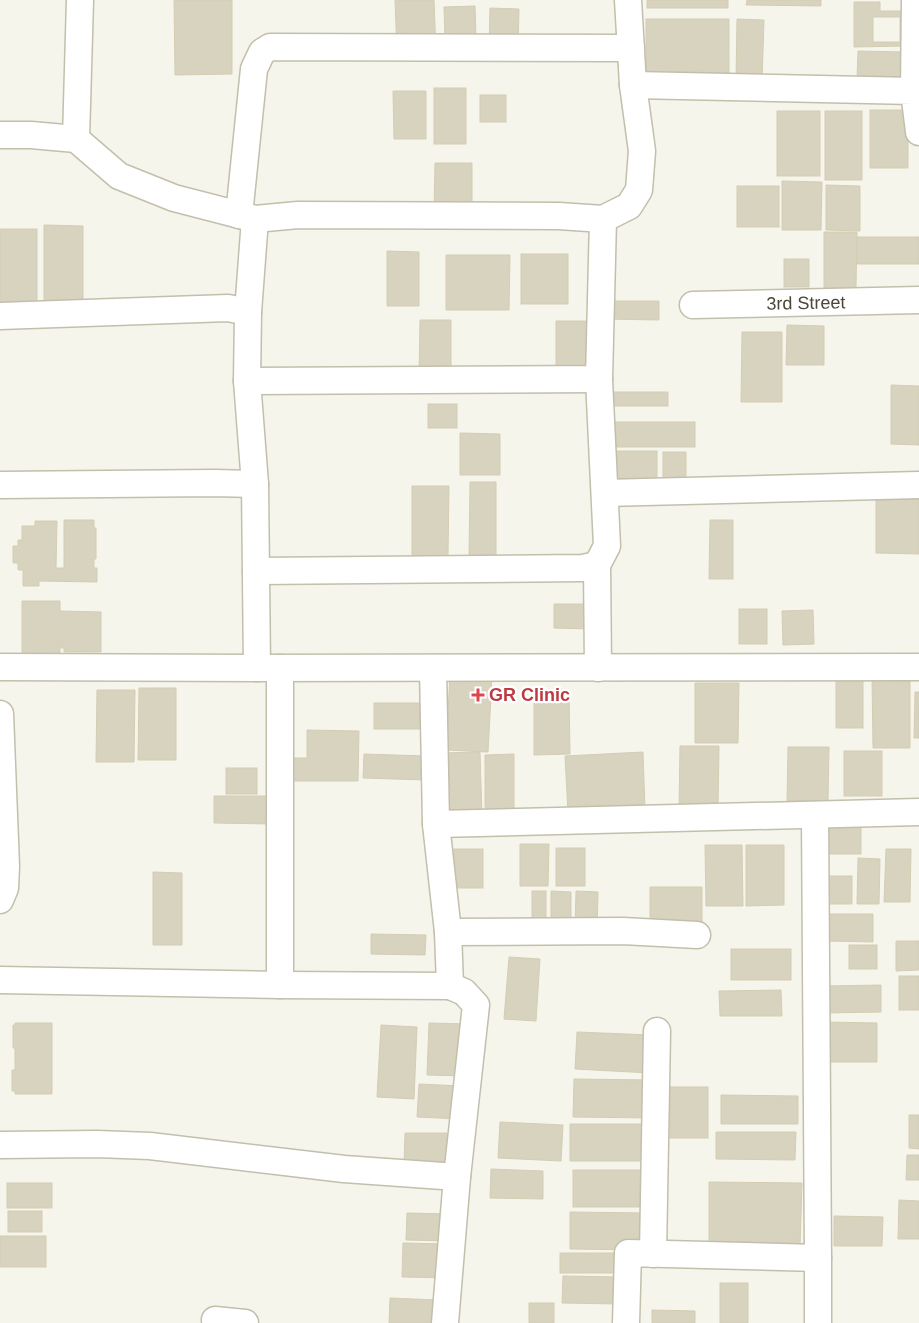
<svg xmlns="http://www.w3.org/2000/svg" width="919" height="1323" font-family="Helvetica,sans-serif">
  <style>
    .building { fill: #d8d3bf; stroke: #d3cdb2; fill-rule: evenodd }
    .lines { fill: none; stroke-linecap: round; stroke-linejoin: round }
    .minor-casing { stroke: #c2bfac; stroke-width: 29 }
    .minor { stroke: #fff; stroke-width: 26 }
    .health-dot { fill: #e0444e; stroke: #fff; stroke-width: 2 }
    .labels { text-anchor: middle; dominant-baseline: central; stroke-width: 4.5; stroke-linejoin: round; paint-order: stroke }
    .street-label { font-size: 18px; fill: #4a4738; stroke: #fff }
    .health-label { font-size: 18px; font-weight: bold; fill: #be3a42; stroke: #fff; text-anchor: start }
  </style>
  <rect width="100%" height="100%" fill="#f6f5eb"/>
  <g class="building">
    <polygon points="174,0 232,0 232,74 175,75"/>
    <polygon points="395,0 434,0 436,53 397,54"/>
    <rect x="647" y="0" width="81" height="8"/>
    <polygon points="747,0 821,0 821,6 746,5"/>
    <path d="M854,2H880V11H906V46L854,47ZM873,17H900V42H873Z"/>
    <polygon points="475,6 476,38 445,39 444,7"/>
    <polygon points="490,8 519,9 518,49 489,48"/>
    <rect x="646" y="19" width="83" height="64"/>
    <polygon points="737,19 764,20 762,82 736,81"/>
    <polygon points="858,51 903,52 903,81 857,80"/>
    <rect x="434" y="88" width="32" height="56"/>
    <polygon points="393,91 426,91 426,139 394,139"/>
    <rect x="480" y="95" width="26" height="27"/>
    <rect x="870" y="110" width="38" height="58"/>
    <rect x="777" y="111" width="43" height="65"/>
    <rect x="825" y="111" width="37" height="69"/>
    <polygon points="435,163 472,163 472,210 434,210"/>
    <polygon points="782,181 822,182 821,230 782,230"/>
    <polygon points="826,185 860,186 860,231 826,230"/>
    <rect x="737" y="186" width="42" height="41"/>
    <polygon points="44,225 83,226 83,301 44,301"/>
    <polygon points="0,229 37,229 37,305 0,304"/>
    <polygon points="824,232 857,232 856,288 824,288"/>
    <rect x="857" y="237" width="62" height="27"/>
    <polygon points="387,251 419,252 419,306 387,306"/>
    <rect x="521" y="254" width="47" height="50"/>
    <polygon points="446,255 510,255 509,310 446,310"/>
    <rect x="784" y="259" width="25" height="28"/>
    <polygon points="607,301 659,301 659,320 606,319"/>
    <polygon points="420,320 451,320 451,375 419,375"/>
    <polygon points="556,321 591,321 590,375 556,375"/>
    <polygon points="787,325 824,326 824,365 786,365"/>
    <polygon points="742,332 782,332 782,402 741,402"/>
    <polygon points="891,385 919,386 919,445 891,444"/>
    <rect x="612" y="392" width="56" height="14"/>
    <rect x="428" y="404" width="29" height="24"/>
    <rect x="612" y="422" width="83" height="25"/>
    <polygon points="460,433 500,434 500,475 460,475"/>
    <rect x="610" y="451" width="47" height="29"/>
    <rect x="663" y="452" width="23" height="28"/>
    <polygon points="470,482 496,482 496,558 469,558"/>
    <polygon points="412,486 449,486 448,557 412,556"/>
    <polygon points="876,497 919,497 919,554 876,553"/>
    <polygon points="64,520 94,520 94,528 96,528 96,559 94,559 94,568 97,568 97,582 39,581 39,586 23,586 23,570 18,570 18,563 13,563 13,546 18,546 18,540 22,540 22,526 35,526 35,521 57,521 56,568 64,568"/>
    <polygon points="710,520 733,520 733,579 709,579"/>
    <polygon points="22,601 60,601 60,611 101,612 101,652 64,652 64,648 60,648 60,655 22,654"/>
    <polygon points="554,604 591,604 591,629 554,628"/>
    <rect x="739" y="609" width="28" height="35"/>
    <polygon points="813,610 814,644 783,645 782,611"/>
    <polygon points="450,674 492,676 488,752 446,750"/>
    <polygon points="872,676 910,676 910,748 873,748"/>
    <rect x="836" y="678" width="27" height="50"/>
    <polygon points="695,683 739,683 738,743 695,743"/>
    <polygon points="139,688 176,688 176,760 138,760"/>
    <polygon points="97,690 135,690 134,762 96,762"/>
    <polygon points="915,692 919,692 919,738 914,738"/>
    <polygon points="534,693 569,693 570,754 534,755"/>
    <rect x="374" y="703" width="52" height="26"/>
    <polygon points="307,730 359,731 358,781 292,781 292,758 307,758"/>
    <polygon points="680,746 719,746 718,809 679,809"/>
    <polygon points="788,747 829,747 828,801 787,801"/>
    <rect x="844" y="751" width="38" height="45"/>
    <polygon points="480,752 482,816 445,817 444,753"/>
    <polygon points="643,752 645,809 568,813 565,756"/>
    <polygon points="364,754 426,756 426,780 363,778"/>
    <polygon points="514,754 514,811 485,811 485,755"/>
    <rect x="226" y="768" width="31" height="26"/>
    <polygon points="214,796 271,796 271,824 214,823"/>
    <rect x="821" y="825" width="40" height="29"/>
    <polygon points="520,844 549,844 548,886 520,886"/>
    <polygon points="705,845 742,845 743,906 706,906"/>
    <polygon points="746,845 784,845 784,905 746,906"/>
    <rect x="556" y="848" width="29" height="38"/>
    <rect x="454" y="849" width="29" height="39"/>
    <polygon points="886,849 911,849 910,902 884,902"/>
    <polygon points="858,858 880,859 879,904 857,904"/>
    <polygon points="153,872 182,873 182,945 153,945"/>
    <rect x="820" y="876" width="32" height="28"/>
    <rect x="650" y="887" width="52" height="40"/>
    <rect x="532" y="891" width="14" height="32"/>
    <polygon points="551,891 571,892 571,930 551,930"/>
    <polygon points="576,891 598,892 597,932 575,931"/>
    <polygon points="827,914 873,914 873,942 826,941"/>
    <polygon points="371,934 426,935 425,955 371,954"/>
    <polygon points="896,941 919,941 919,970 896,971"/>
    <rect x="849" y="945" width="28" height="24"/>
    <rect x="731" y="949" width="60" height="31"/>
    <polygon points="509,957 540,959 536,1021 504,1019"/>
    <rect x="899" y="976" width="20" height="34"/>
    <polygon points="881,985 881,1012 825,1013 825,986"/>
    <polygon points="781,990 782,1016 720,1016 719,991"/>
    <polygon points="827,1022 877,1023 877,1062 827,1062"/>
    <polygon points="15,1023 52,1023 52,1094 15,1094 15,1091 12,1091 12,1070 15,1070 15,1048 13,1048 13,1025 15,1025"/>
    <polygon points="429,1023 467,1024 465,1076 427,1075"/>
    <polygon points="381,1025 417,1027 414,1099 377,1097"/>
    <polygon points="577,1032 651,1035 650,1073 575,1069"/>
    <polygon points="574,1079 652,1080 651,1118 573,1117"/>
    <polygon points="419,1084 461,1086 460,1119 417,1117"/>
    <rect x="670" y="1087" width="38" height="51"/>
    <polygon points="721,1095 798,1096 798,1124 721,1124"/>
    <polygon points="909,1115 919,1115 919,1149 909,1148"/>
    <polygon points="500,1122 563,1125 561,1161 498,1158"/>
    <rect x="570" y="1124" width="80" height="37"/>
    <polygon points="716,1132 796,1132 795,1160 716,1159"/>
    <polygon points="405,1133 447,1133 446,1166 404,1165"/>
    <polygon points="907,1155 919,1155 919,1180 906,1180"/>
    <polygon points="491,1169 543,1171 543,1199 490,1198"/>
    <rect x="573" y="1170" width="75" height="37"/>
    <polygon points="709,1182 802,1183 800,1247 709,1247"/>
    <rect x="7" y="1183" width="45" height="25"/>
    <polygon points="899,1200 919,1201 919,1239 898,1239"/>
    <rect x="8" y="1211" width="34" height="21"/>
    <polygon points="570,1212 646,1213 646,1250 570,1249"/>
    <polygon points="407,1213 450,1214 450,1241 406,1240"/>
    <polygon points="834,1216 883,1217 882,1246 834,1246"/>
    <rect x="0" y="1236" width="46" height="31"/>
    <polygon points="403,1243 447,1244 446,1278 402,1277"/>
    <rect x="560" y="1253" width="66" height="20"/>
    <polygon points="563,1276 619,1277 619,1304 562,1303"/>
    <rect x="720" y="1283" width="28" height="40"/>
    <polygon points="390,1298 438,1300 437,1323 389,1323"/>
    <rect x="529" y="1303" width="25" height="20"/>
    <polygon points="652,1310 695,1311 695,1323 652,1323"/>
  </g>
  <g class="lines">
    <g class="minor-casing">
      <g id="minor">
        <polyline points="633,85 914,91 919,132"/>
        <polyline points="914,91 915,0"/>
        <polyline points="0,135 31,135 76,139 119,176 174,198 255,219 298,215 559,216 603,219 629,206 639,190 642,151 633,85 628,0"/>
        <polyline points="76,139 80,0"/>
        <polyline points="239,215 254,69 262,52 270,47 631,48"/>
        <polyline points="693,305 919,300"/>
        <polyline points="0,316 228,308 248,312 255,219"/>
        <polyline points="247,381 599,379 603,219"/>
        <polyline points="255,484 257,668"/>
        <polyline points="0,485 214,483 255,484 247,381 248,312"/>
        <polyline points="605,493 919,485"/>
        <polyline points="597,565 598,668"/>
        <polyline points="256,571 583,568 597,565 607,546 599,379"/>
        <polyline points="0,667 257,668 919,667"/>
        <polyline points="280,668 280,985"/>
        <polyline points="433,668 436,824 448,932 450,986"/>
        <polyline points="0,714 6,866 5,888 0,900"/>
        <polyline points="815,815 818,1258"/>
        <polyline points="436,824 919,812"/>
        <polyline points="448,932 623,931 697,935"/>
        <polyline points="0,980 280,985 450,986 464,992 476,1005 457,1177 344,1169 150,1146 97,1144 0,1145"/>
        <polyline points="653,1254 657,1031"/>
        <polyline points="215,1320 245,1323"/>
        <polyline points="445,1323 457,1177"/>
        <polyline points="626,1323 628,1253 818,1258 818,1323"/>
      </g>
    </g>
    <use href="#minor" class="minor"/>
  </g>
  <path class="health-dot" d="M475.5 687.5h5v5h5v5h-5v5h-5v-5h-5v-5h5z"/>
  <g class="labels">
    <g class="street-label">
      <text transform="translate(806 303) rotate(-1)">3rd Street</text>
    </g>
    <g class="health-label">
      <text x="489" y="695">GR Clinic</text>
    </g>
  </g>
</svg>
